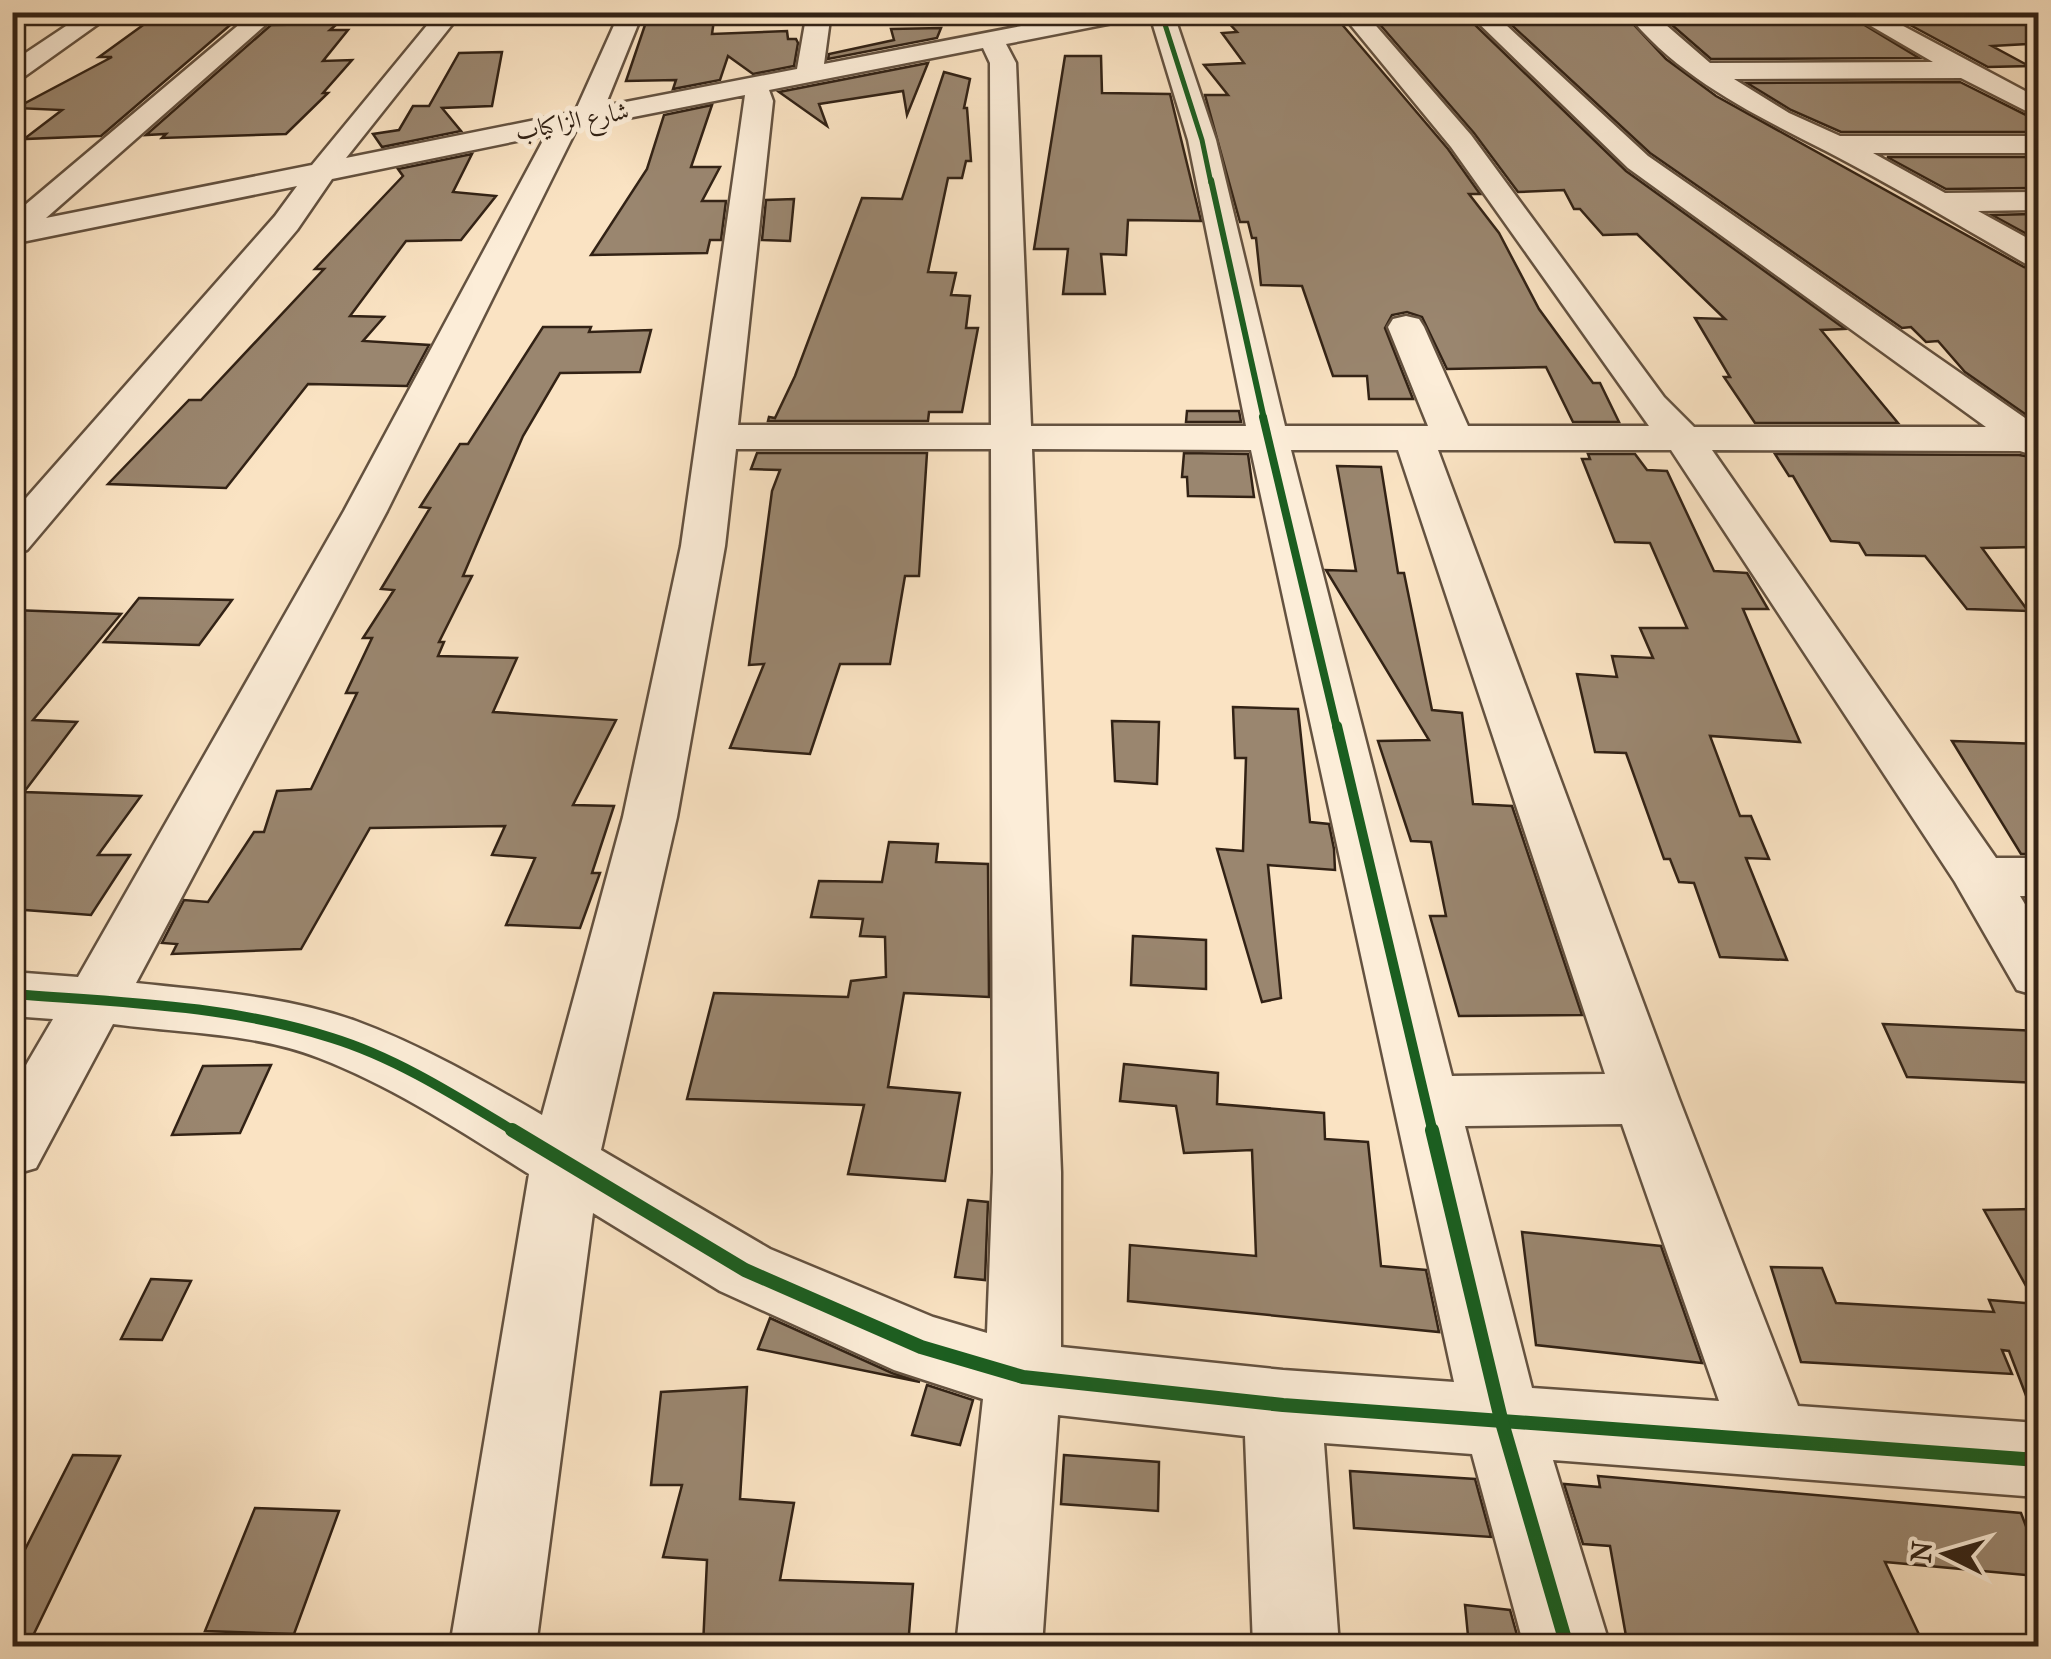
<svg xmlns="http://www.w3.org/2000/svg" width="2051" height="1659" font-family="'IM FELL French Canon',Amiri,serif">
  <style>
    .building { fill: #9a866f; stroke: #322215; stroke-width: 2.5 }
    .lines { fill: none; stroke-linecap: round; stroke-linejoin: round }
    .minor-casing { stroke: #645240; stroke-width: 5 }
    .minor { fill: #fcedd8; fill-rule: evenodd }
    .cycleway-far4-casing { stroke: #fcedd8; stroke-width: 8 }
    .cycleway-far3-casing { stroke: #fcedd8; stroke-width: 10 }
    .cycleway-far2-casing { stroke: #fcedd8; stroke-width: 12 }
    .cycleway-far1-casing { stroke: #fcedd8; stroke-width: 16 }
    .cycleway-casing { stroke: #fcedd8; stroke-width: 20 }
    .cycleway-far4 { stroke: #1b5e20; stroke-width: 5 }
    .cycleway-far3 { stroke: #1b5e20; stroke-width: 6 }
    .cycleway-far2 { stroke: #1b5e20; stroke-width: 8 }
    .cycleway-far1 { stroke: #1b5e20; stroke-width: 10 }
    .cycleway { stroke: #1b5e20; stroke-width: 14 }
    .labels { text-anchor: middle; dominant-baseline: central; stroke-width: 10; stroke-linejoin: round; paint-order: stroke }
    .far-street-label { font-size: 25px; fill: #322215; stroke: #fcedd8 }
  </style>
  <rect width="100%" height="100%" fill="#fae3c3"/>
  <filter id="stains"><feTurbulence type="fractalNoise" baseFrequency=".002" numOctaves="4"/><feColorMatrix values="0 0 0 0 .2 0 0 0 0 .09 0 0 0 0 .02 0 0 0 .5 -.17"/></filter>
  <radialGradient id="worn" r=".72"><stop offset=".6" stop-color="#630" stop-opacity="0"/><stop offset="1" stop-color="#630" stop-opacity=".3"/></radialGradient>
  <g class="building">
    <polygon points="1517,12 1622,12 1666,59 1716,96 2024,267 2038,270 2038,423 1965,372 1938,341 1926,342 1911,327 1902,328 1650,153 1505,19 1520,19"/>
    <polygon points="1657,12 1843,12 1919,58 1711,59"/>
    <polygon points="1886,12 2026,12 2027,44 1992,46 2029,66 1988,67"/>
    <polygon points="243,14 101,136 24,139 62,110 16,108 112,57 99,57 157,15"/>
    <polygon points="1334,15 1448,149 1480,194 1469,194 1499,233 1539,309 1593,383 1600,383 1619,422 1573,422 1546,367 1447,369 1422,317 1407,312 1392,315 1385,328 1413,399 1369,399 1367,376 1333,376 1302,286 1261,285 1256,238 1252,238 1248,222 1240,222 1205,95 1228,95 1204,65 1244,63 1222,33 1237,32 1226,20"/>
    <polygon points="1440,18 1468,18 1626,171 1845,329 1821,330 1898,423 1755,423 1724,377 1730,377 1695,318 1725,319 1637,234 1603,235 1580,209 1574,209 1564,190 1518,192 1474,133 1376,20"/>
    <polygon points="714,20 712,34 787,31 788,39 796,39 798,43 794,66 753,74 728,56 720,80 673,89 676,80 626,81 646,22"/>
    <polygon points="337,24 330,30 348,30 323,61 352,60 323,93 328,93 286,134 162,138 166,134 146,135 271,25"/>
    <polygon points="941,28 937,38 828,59 829,54 894,40 891,29"/>
    <polygon points="502,52 492,106 442,108 461,131 382,147 373,134 399,130 413,106 429,106 459,53"/>
    <polygon points="1065,56 1101,56 1102,93 1170,94 1201,221 1128,220 1126,255 1101,254 1105,294 1063,294 1068,249 1034,249"/>
    <polygon points="928,63 907,115 903,91 819,104 827,126 779,92"/>
    <polygon points="944,72 970,79 964,108 967,108 971,161 966,161 962,178 948,178 928,272 956,273 951,295 970,296 966,328 978,328 962,412 929,412 928,421 768,421 769,417 775,418 795,376 862,198 902,199"/>
    <polygon points="1960,82 2038,121 2038,132 1841,132 1791,110 1747,83"/>
    <polygon points="712,105 691,167 720,167 702,201 726,201 721,240 710,240 707,253 591,255 647,169 664,115"/>
    <polygon points="472,154 453,192 496,196 461,240 406,241 350,316 384,317 363,341 429,345 407,386 308,384 226,488 108,484 189,400 201,400 324,269 315,269 403,176 398,169"/>
    <polygon points="1887,157 2038,157 2038,188 1946,189"/>
    <polygon points="794,199 790,241 762,240 766,200"/>
    <polygon points="2038,214 2038,240 1992,215"/>
    <polygon points="543,327 591,327 589,332 651,330 640,372 560,373 523,436 463,576 472,576 439,642 444,642 438,656 517,658 493,712 616,720 573,805 614,806 592,873 600,873 580,928 506,925 535,858 492,855 505,826 370,828 301,949 172,954 177,944 162,943 184,900 208,902 254,832 264,832 277,791 311,789 357,693 346,693 372,638 363,638 394,590 381,589 430,508 420,507 460,444 468,444"/>
    <polygon points="1187,411 1239,411 1241,422 1186,422"/>
    <polygon points="757,453 927,453 919,576 905,576 890,664 840,664 810,754 730,748 764,664 749,665 772,491 780,470 751,469"/>
    <polygon points="1184,453 1248,454 1254,497 1188,496 1187,477 1182,477"/>
    <polygon points="1588,454 1635,454 1647,470 1667,471 1714,571 1747,573 1768,609 1743,609 1800,742 1710,736 1740,816 1751,816 1769,859 1746,858 1787,960 1720,957 1694,883 1679,882 1670,859 1664,859 1626,753 1595,752 1577,674 1617,677 1612,656 1653,658 1640,628 1687,628 1650,543 1615,542 1582,459 1590,459"/>
    <polygon points="1775,454 2019,455 2038,458 2038,547 1982,548 2028,611 1967,609 1925,556 1866,555 1859,543 1831,541 1793,476 1789,476"/>
    <polygon points="1337,466 1381,467 1398,573 1404,573 1432,710 1462,713 1473,804 1512,806 1582,1015 1459,1016 1430,916 1446,916 1431,842 1411,841 1378,741 1429,740 1326,570 1356,571"/>
    <polygon points="139,598 232,600 199,645 104,642"/>
    <polygon points="12,610 121,614 33,720 77,722 24,792 141,796 98,855 130,855 91,915 12,909"/>
    <polygon points="1233,707 1298,709 1310,822 1329,824 1334,849 1335,870 1268,865 1281,998 1262,1002 1217,849 1243,851 1246,758 1235,758"/>
    <polygon points="1112,721 1159,722 1157,784 1115,781"/>
    <polygon points="1952,741 2038,744 2038,854 2021,854"/>
    <polygon points="889,842 938,844 936,862 988,864 989,997 904,993 888,1087 960,1093 945,1181 848,1174 864,1105 687,1099 714,993 848,997 851,981 886,977 885,937 860,936 863,919 811,917 819,881 882,882"/>
    <polygon points="1133,936 1206,940 1206,989 1131,985"/>
    <polygon points="1883,1024 2038,1031 2038,1083 1907,1077"/>
    <polygon points="1124,1064 1218,1073 1217,1104 1324,1113 1325,1139 1368,1142 1381,1266 1426,1270 1439,1332 1128,1301 1130,1245 1256,1256 1252,1150 1184,1153 1176,1106 1120,1101"/>
    <polygon points="271,1065 240,1133 172,1135 203,1066"/>
    <polygon points="968,1200 988,1202 985,1280 955,1277"/>
    <polygon points="2038,1209 2038,1419 2035,1419 2009,1351 2002,1350 2012,1374 1801,1362 1771,1267 1822,1268 1836,1303 1994,1312 1989,1300 2036,1304 1984,1210"/>
    <polygon points="1522,1232 1661,1246 1702,1363 1536,1345"/>
    <polygon points="151,1279 191,1281 162,1340 121,1339"/>
    <polygon points="770,1318 892,1373 920,1382 758,1349"/>
    <polygon points="927,1385 973,1400 960,1445 912,1435"/>
    <polygon points="747,1387 740,1499 794,1503 780,1580 913,1584 908,1646 703,1646 707,1560 663,1557 682,1485 651,1485 661,1392"/>
    <polygon points="73,1455 120,1456 28,1646 12,1646 12,1575"/>
    <polygon points="1064,1455 1159,1462 1158,1511 1061,1504"/>
    <polygon points="1350,1471 1475,1479 1491,1537 1354,1528"/>
    <polygon points="1598,1476 2021,1513 2038,1558 2038,1576 1885,1562 1923,1643 1735,1646 1626,1636 1610,1546 1583,1544 1564,1484 1600,1487"/>
    <polygon points="255,1508 339,1511 294,1634 205,1631"/>
    <polygon points="1465,1605 1510,1610 1520,1646 1469,1646"/>
  </g>
  <g class="lines">
    <g class="minor-casing">
      <g id="minor">
        <polygon points="87,12 115,12 21,79 12,82 12,62"/>
        <path d="M254,12H280L46,218L312,165L438,12H462L346,158L575,112L620,12H643L605,106L797,69L807,12H831L824,64L1094,12H1144L1133,19L1006,44L1016,63L1031,426H1246L1188,140L1149,12H1173L1216,140L1285,426H1428L1388,327L1393,319L1406,316L1419,319L1424,327L1468,426H1649L1451,147L1340,12H1364L1471,135L1664,397L1694,427H1986L1628,168L1467,12H1492L1648,156L2038,427L2036,456L2020,451L1712,450L1996,858H2038V896H2020L2038,926V996L2017,990L1955,882L1671,450H1438L1679,1099L1798,1406L2038,1423V1497L1553,1460L1610,1646H1524L1472,1454L1324,1443L1339,1646H1253L1245,1436L1058,1415L1042,1646H956L983,1399L894,1370L720,1291L593,1213L536,1646H450L529,1174C462,1132 394,1087 319,1058C256,1033 180,1033 113,1024L36,1168L12,1175V1089L53,1019L12,1016V972L78,977L344,511L546,135L332,179L297,230L27,550L12,554V514L275,216L297,186L12,244V216ZM983,48L990,63L991,425H738L773,101L769,90ZM745,95L681,546L623,817L542,1115C482,1080 421,1045 356,1021C286,996 209,991 136,983L387,511L577,128ZM736,449H991L993,1172L987,1333L933,1317L770,1249L601,1150L677,817L725,546ZM1032,449L1251,450L1454,1382L1283,1370L1061,1347V1172ZM1291,450H1398L1605,1074L1452,1076ZM1622,1124L1719,1401L1532,1388L1465,1126Z"/>
        <path d="M1626,12H1651L1710,63L1933,62L1847,12H1877L2038,98V117L1961,78L1734,79L1789,113L1840,136H2038V153H1873L1945,193L2038,192V210L1978,211L2038,244V267L2026,264C1960,226 1894,186 1826,151C1755,115 1676,77 1626,12Z"/>
      </g>
    </g>
    <use href="#minor" class="minor"/>
    <g class="cycleway-far4-casing">
      <polyline id="cycleway-far4" points="1161,12 1202,140 1211,183"/>
    </g>
    <g class="cycleway-far3-casing">
      <polyline id="cycleway-far3" points="1211,180 1264,419"/>
    </g>
    <g class="cycleway-far2-casing">
      <polyline id="cycleway-far2" points="1263,417 1337,729"/>
    </g>
    <g class="cycleway-far1-casing">
      <g id="cycleway-far1">
        <polyline points="1337,726 1433,1133"/>
        <path d="M12,994C117,1002 231,1005 332,1038C397,1058 459,1098 517,1133"/>
      </g>
    </g>
    <g class="cycleway-casing">
      <g id="cycleway">
        <polyline points="512,1130 745,1270 921,1347 1023,1377 1283,1405 2038,1460"/>
        <polyline points="1432,1130 1501,1419 1567,1646"/>
      </g>
    </g>
    <use href="#cycleway-far4" class="cycleway-far4"/>
    <use href="#cycleway-far3" class="cycleway-far3"/>
    <use href="#cycleway-far2" class="cycleway-far2"/>
    <use href="#cycleway-far1" class="cycleway-far1"/>
    <use href="#cycleway" class="cycleway"/>
  </g>
  <g class="labels">
    <g class="far-street-label">
      <text transform="translate(572 121) rotate(-11)">شارع الزاكياب</text>
    </g>
  </g>
  <rect width="2051" height="1659" fill="none" stroke="#fae3c3" stroke-width="50"/>
  <rect x="15" y="15" width="2021" height="1629" fill="none" stroke="#322215" stroke-width="5"/>
  <rect x="25" y="25" width="2001" height="1609" fill="none" stroke="#322215" stroke-width="2.5"/>
  <g transform="translate(1946 1554) rotate(275)" stroke="#fcedd8" stroke-width="8" paint-order="stroke">
  <path d="M0-8L18 38L0 25L-18 38Z" fill="#322215"/>
  <text y="-15" font-size="28" font-weight="bold" text-anchor="middle" fill="#322215">N</text>
  </g>
  <rect width="100%" height="100%" filter="url(#stains)"/>
  <rect width="100%" height="100%" fill="url(#worn)"/>
</svg>
